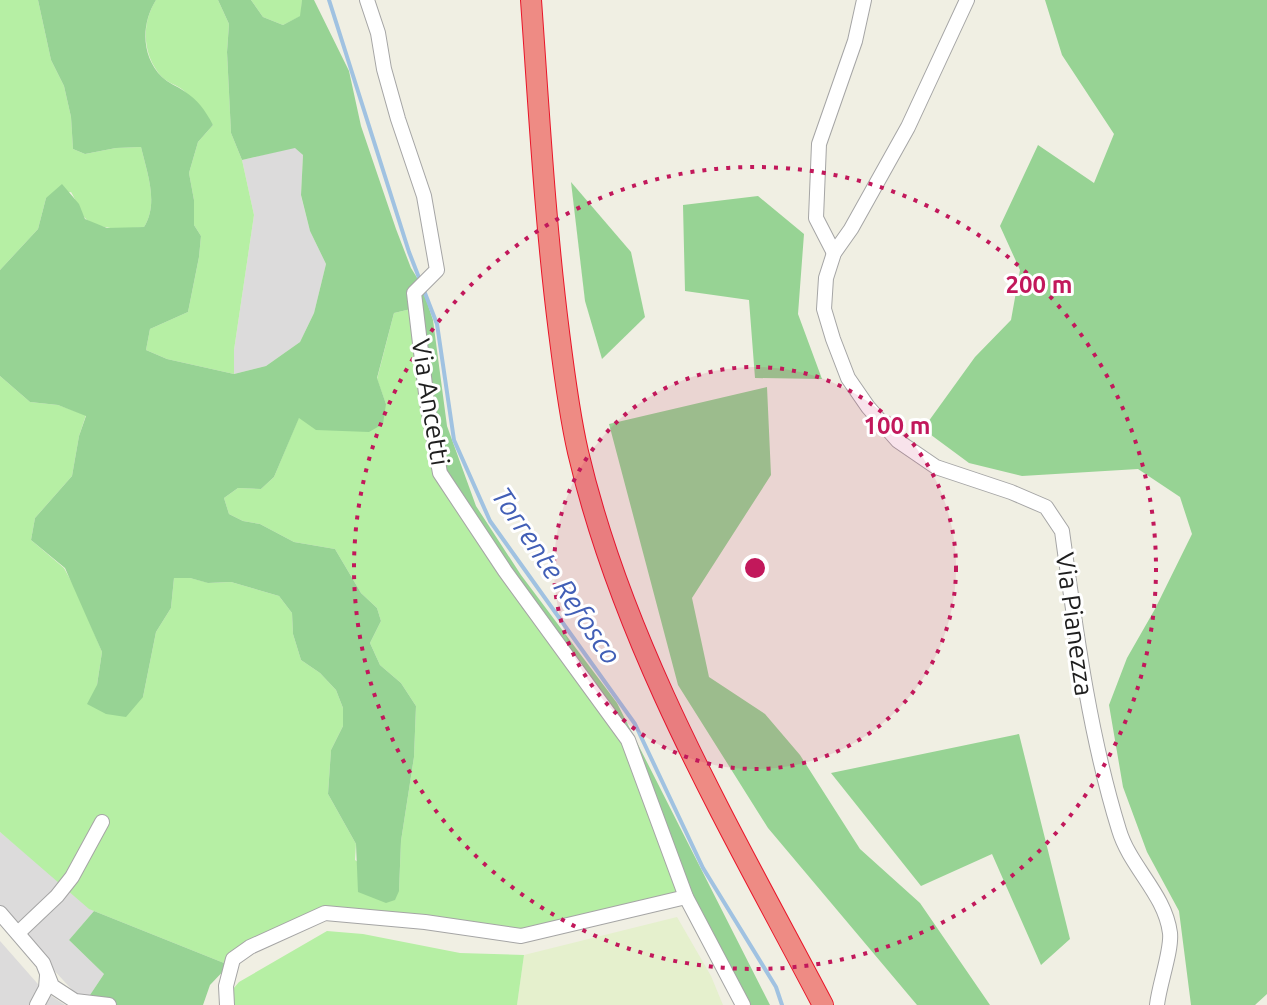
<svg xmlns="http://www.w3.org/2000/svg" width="1267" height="1005" font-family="Ubuntu,sans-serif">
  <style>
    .residential { fill: #dcdbdb }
    .farmland { fill: #e5f0cd }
    .grass { fill: #b6efa4 }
    .forest { fill: #97d394 }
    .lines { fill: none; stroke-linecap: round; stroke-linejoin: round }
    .stream { stroke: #a0c2e1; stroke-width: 4 }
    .minor-casing { stroke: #a5a5a5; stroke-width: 16 }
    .highway-casing { stroke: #e91529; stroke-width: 22 }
    .minor { stroke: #fff; stroke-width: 14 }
    .highway { stroke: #ee8b84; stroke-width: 20 }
    .ring { fill: none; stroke: #c2185b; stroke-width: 4; stroke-dasharray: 4 8 }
    .labels { text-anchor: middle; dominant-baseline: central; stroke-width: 6; stroke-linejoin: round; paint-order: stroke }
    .street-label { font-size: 26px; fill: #1e1e1e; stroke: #fff }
    .water-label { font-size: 28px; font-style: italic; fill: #425fb6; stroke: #fff }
    .centre { fill: #c2185b; stroke: #fff; stroke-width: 4 }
    .ring-label { font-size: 24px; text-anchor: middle; font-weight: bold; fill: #c2185b; stroke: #fff; stroke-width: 6; stroke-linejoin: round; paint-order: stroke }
  </style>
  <rect width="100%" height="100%" fill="#f0efe3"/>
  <g class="residential">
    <polygon points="296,147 303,155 301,196 310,231 326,264 314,313 300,342 266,366 234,374 234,350 254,215 242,160"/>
    <polygon points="0,832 94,911 69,940 104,974 88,998 76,994 0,912"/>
    <polygon points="0,941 44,991 65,1005 0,1005"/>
  </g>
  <polygon class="farmland" points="677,917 711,976 723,1005 517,1005 524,955"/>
  <g class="grass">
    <path d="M0,0H38L51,60L64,86L71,117L73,149L85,154L116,148L141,147C147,173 159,203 144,227C126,229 103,231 87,220C81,215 76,200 71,192L46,198L38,229L0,270Z"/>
    <path d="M156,0H218L229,24L227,52L231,133L242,160L254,215L234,350V374L167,359L146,350L150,329L188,312L199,257L201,236L194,225V200L189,173L198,142L213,125C203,114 194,99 183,90C177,85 168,83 162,77C142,55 141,24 156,0Z"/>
    <polygon points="251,0 302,0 301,16 283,25 263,17"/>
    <polygon points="411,309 421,319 432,383 431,405 439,465 550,640 622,725 690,901 524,935 336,911 229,965 89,909 0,832 0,376 30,402 58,405 86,415 79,436 72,476 35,518 31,540 64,568 77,592 102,652 97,685 143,697 156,632 171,608 174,578 190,578 209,583 231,582 279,596 292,613 293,634 301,660 320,673 336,690 343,708 343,726 331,750 328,794 356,844 355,860 399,891 401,841 414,757 416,706 401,683 380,665 370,643 381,621 377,608 361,593 335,549 294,542 260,524 243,521 229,514 224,498 238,488 261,489 274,477 299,417 386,404 377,379 394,313"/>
    <polygon points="327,931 363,934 460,953 524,955 517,1005 224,1005 228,995 239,982"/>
  </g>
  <g class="forest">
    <path d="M38,0H156C141,24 141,56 162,77C168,83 177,86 184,91C198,100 205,110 213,125L198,142L189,173L194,200V225L201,236L199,257L188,312L150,329L146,350L167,359L234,374L266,366L300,342L314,313L326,264L310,231L301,195L303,155L295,148L242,160L231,133L227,52L229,24L218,0H251L263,17L283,25L300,16L302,0H314L349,71L361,126L396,229L411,268L421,284L433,320L447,426L476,506L521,575L617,703L770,1005H744L699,914L622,725L522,608L506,573L449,485L431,405L432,383L421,319L411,309L394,313L377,378L386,404L383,424L369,432L316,430L299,418L274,477L261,489L238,488L224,498L229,514L243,521L260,524L294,542L335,549L361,593L377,608L381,621L370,643L380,665L401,683L416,706L414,757L401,841L399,891L395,900L386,903L358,892L356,844L328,794L331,750L343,726V708L336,690L320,673L301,660L293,634L292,613L279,596L231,582L208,583L190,578H174L171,608L156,632L143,697L126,717L106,714L87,704L97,685L102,652L65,568L31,540L35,518L72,476L79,436L86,416L58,405L30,402L0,376V270L38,229L46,198L62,184L79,204L85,219L107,228L144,227C159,203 147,173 141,147L116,148L85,154L73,149L71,117L64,86L51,60Z"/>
    <polygon points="1045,0 1267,0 1267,994 1255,1005 1191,1005 1179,911 1147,852 1123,787 1109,705 1127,658 1155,609 1192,534 1180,497 1138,469 1022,476 969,463 923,429 975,357 1011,320 1020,270 1000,226 1038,145 1094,183 1114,134 1062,55"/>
    <polygon points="571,182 631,252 645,317 602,359 585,301"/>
    <polygon points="758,196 804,234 798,314 822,379 755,378 749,300 685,291 683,205"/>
    <polygon points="767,387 771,475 692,598 709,677 765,714 800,755 860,849 920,903 990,1005 917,1005 768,828 678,685 609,424"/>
    <polygon points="1019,734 1070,939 1041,965 992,854 921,886 831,773"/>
    <polygon points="94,911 229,965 210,985 203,1005 110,1005 88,998 104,974 69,940"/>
  </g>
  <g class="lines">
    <polyline class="stream" points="329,0 409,252 437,324 454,440 490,521 635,724 703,868 776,987 782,1005"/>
    <g class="minor-casing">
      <g id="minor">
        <polyline points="367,0 378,33 384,69 398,119 424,196 437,270 414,293 427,402 440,473 505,571 628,740 686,897 743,1005"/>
        <path d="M967,0L908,127L851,229L834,253L826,278L824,309L833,339L848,378L868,407L898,441L936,467L1011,492L1046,507L1062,531C1076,632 1089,733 1119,830C1130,867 1165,894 1170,933C1172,950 1159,985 1157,1005"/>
        <polyline points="834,253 816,218 819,144 855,41 864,0"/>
        <polyline points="0,913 43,963 52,986 75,1001 109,1005"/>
        <polyline points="18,933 57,896 72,877 102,822"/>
        <polyline points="37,1005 46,988 47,976"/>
        <polyline points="227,1005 226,986 233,959 250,947 325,913 425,922 521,936 686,897"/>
      </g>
    </g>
    <g class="highway-casing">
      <path id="highway" d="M531,0C539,111 545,222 559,332C564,372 569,413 578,452C624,649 730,828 823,1005"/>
    </g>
    <use href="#minor" class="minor"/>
    <use href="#highway" class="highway"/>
  </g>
  <circle cx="755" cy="568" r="201" fill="#c2185b" fill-opacity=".12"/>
  <g class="ring">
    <circle cx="755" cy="568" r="201"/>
    <circle cx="755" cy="568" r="401"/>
  </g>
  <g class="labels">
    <g class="street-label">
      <text transform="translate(431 402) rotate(81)">Via Ancetti</text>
      <text transform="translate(1075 624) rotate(82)">Via Pianezza</text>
    </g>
    <g class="water-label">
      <text transform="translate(557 575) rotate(56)">Torrente Refosco</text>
    </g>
  </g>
  <circle cx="755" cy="568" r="12" class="centre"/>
  <g class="ring-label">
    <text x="1039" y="293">200 m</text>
    <text x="897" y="434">100 m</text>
  </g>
</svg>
